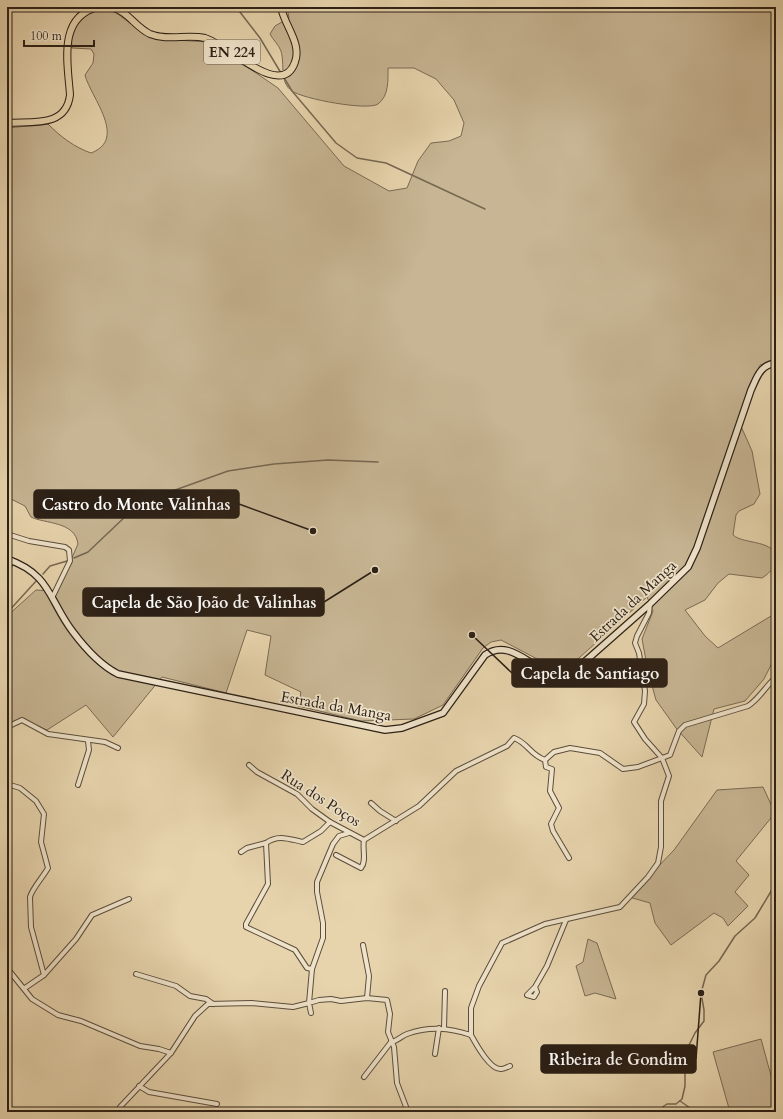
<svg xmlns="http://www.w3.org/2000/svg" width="783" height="1119" font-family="Cardo,serif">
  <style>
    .green { fill: #c7b593; stroke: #7a6a54 }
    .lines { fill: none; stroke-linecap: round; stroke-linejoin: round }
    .stream { stroke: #766752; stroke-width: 1.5 }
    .street-casing { stroke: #5b4d3c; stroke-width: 6 }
    .secondary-casing { stroke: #2c2016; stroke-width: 8 }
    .primary-casing { stroke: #2c2016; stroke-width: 8 }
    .street { stroke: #efe3ca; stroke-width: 4 }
    .secondary { stroke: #efe3ca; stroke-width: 5.5 }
    .primary { stroke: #e7d4ad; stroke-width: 6 }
    .labels { text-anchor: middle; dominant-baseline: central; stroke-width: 3.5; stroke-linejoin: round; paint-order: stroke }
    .shield { fill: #efe3ca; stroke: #665a4c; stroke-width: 1 }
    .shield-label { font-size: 14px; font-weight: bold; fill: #2c2016 }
    .street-label { font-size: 15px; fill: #2c2016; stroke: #efe3ca }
    .leader { fill: none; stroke: #2c2016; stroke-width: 1.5 }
    .callout-dot { fill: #2c2016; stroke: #efe3ca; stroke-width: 1.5 }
    .callout { fill: #2c2016; stroke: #2c2016; stroke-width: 1.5 }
    .callout-label { font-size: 16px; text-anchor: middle; font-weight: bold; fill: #fff }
  </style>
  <rect width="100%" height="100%" fill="#e7d4ad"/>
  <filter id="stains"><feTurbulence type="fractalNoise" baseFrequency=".005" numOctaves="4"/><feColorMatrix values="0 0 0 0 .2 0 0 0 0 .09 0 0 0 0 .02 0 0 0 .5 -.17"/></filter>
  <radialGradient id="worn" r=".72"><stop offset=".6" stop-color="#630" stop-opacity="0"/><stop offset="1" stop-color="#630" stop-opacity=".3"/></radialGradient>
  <g class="green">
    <path d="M287,7H776V359L760,365L747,394L740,424L752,451L760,494L754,504L739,511L736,515L733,535C744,545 778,539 776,561C775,568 767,575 762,578L729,574L718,583L705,600L685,610L705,636L718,648L776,613V655L764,679L745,701L714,709L702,757L676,728L656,700L648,671L642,639L653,611L647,597L570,666L541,661L501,640L491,642L483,648L443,705L414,719L361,721L298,706L301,692L265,675L271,636L247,630L226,693L162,677L113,737L86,705L47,730L22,719L7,726V616L36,590L52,591L59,587L78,544C75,521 45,524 31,517L25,506L7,497V128L48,124C61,137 74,147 91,153C128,139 91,98 85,75L93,63L94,54L91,49L72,48L71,34L81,18L93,11L109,10L114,11L139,30L157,39L209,42L218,47L278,88L344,166L389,191L407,188L418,161L431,143L449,141L461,136L464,123L454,100L436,79L414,68H388C388,80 389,96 378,104C368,111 303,99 292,91C279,82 285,65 281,51C279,45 273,40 270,34L275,26L289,18Z"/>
    <polygon points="763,787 775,813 736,861 749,875 735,892 748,906 728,926 723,918 714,913 671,945 655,923 650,903 629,897 674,850 717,790"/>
    <polygon points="588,939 597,943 616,999 595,993 585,996 576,966 583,962"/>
    <polygon points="761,1039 776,1094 776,1112 730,1112 713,1052"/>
  </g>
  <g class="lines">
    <g class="stream">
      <polyline points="236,7 260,38 281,73"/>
      <polyline points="283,76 292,91 336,143 357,158 386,163 485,209"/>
      <polyline points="74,558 88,552 128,514 164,494 228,471 274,464 328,460 378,462"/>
      <polyline points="43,574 50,566 67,561"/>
      <polyline points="7,613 37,580"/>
      <polyline points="680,1101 696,1112"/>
      <polyline points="655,1112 667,1104 676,1104 682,1099 685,1086 685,1072 689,1045 695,1033 704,1021 704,1010 701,993 706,975 719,961 735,936 755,918 776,883"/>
    </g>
    <g class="street-casing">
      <g id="street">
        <polyline points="7,534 29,541 65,547 69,550 70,561 53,596"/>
        <polyline points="7,572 12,560"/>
        <polyline points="7,727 22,720 48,734 105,742 118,748"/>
        <polyline points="545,760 546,767 552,769 550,791 559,808 551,824 553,831 569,858"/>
        <path d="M249,765L257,772L297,794L312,809L330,822L364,840L419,806L456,771L507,746L514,738C528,743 530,755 545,760L554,752L570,748L600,753L623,769L638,767L670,755L679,731L685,725L748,706C759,699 766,686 776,677"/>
        <path d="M7,784L20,788L36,801L44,814L41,842L48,868C43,877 32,889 30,897L31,927L44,975L25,988"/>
        <polyline points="78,785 89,750 88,741"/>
        <polyline points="371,803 380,811 396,821"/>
        <polyline points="241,852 247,848 266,843"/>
        <path d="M336,855L361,868C367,861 362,849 364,840"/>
        <polyline points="363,945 369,976 367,998"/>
        <polyline points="7,968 32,999 58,1015 81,1021 140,1046 159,1049 171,1053"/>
        <path d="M312,969L307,968L295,950L246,927V924L268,884L266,843C278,834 289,839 303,842L321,831L330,822"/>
        <polyline points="136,974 176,986 190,996 206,999 213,1004"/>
        <polyline points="44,975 76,939 92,915 129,899"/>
        <polyline points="535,987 537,992 534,997 527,995 535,987 547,966 566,920"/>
        <polyline points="311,1013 309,1003 319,1000 331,999 341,1001 367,998 387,1000 390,1014 388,1032 394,1047 397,1083 408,1112"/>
        <polyline points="444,1028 445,991"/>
        <polyline points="471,1035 471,1008 479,986 502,943 545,924 620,907 648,877 658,863 661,847 661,801 669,776 662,758 645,739 634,722 644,704 645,691 639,653 635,643 637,636 649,613 650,604"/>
        <path d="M471,1035C476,1044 490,1070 501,1069C504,1069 507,1067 510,1066"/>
        <path d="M391,1042C398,1041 401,1036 407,1034C430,1026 449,1028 471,1035"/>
        <polyline points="435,1054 439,1028"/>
        <polyline points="364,1077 391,1042"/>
        <polyline points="139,1086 149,1092 217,1104"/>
        <polyline points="119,1109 130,1112"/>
        <polyline points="118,1112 120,1107 171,1053 195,1016 208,1004 252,1003 293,1007 309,1003 312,969 323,938 323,923 317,892 317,882 333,844 339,836 349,833"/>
      </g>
    </g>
    <g class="secondary-casing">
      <path id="secondary" d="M7,559C51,574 49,601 73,632C85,648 100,665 118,674L385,730L402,728L443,713L485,655C512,636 534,674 561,675C565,675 569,673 573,672L650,604L688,567L697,548L751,390C757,377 760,365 776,363"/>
    </g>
    <g class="primary-casing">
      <g id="primary">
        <path d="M111,7C128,11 135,27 150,34C167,41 188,34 205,38C227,44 282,101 295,62C302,43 284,25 281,7"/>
        <path d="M7,123C32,121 66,128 70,95C68,64 57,17 98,7"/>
      </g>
    </g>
    <use href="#street" class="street"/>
    <use href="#secondary" class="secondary"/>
    <use href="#primary" class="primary"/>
  </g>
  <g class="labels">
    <rect class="shield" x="204" y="40" width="56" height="24" rx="3"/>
    <g class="shield-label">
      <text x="232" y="52">EN 224</text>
    </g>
    <g class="street-label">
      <text transform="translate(633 601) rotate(-43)">Estrada da Manga</text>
      <text transform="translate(336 706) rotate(10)">Estrada da Manga</text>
      <text transform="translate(321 798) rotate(33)">Rua dos Poços</text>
    </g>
  </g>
  <path class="leader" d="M313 531L239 504M375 570L324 602M472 635L512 673M701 993L696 1059"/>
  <g class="callout-dot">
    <circle cx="313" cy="531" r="4"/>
    <circle cx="375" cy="570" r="4"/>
    <circle cx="472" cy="635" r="4"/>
    <circle cx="701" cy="993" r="4"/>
  </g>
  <g class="callout">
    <rect x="34" y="490" width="205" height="28" rx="4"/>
    <rect x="83" y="588" width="241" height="28" rx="4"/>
    <rect x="512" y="659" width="155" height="28" rx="4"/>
    <rect x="541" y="1045" width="155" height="28" rx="4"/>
  </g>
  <g class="callout-label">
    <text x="136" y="510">Castro do Monte Valinhas</text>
    <text x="204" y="608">Capela de São João de Valinhas</text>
    <text x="590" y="679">Capela de Santiago</text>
    <text x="618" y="1065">Ribeira de Gondim</text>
  </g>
  <rect width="783" height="1119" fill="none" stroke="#e7d4ad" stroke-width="24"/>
  <rect x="8" y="8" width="767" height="1103" fill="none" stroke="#2c2016" stroke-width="2"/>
  <rect x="12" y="12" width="759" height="1095" fill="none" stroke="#2c2016"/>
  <path d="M24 40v6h70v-6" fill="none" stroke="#2c2016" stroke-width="2"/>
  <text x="30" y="40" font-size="12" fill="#2c2016" stroke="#efe3ca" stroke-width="3" paint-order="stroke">100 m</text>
  <rect width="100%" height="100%" filter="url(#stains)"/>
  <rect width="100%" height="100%" fill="url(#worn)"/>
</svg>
